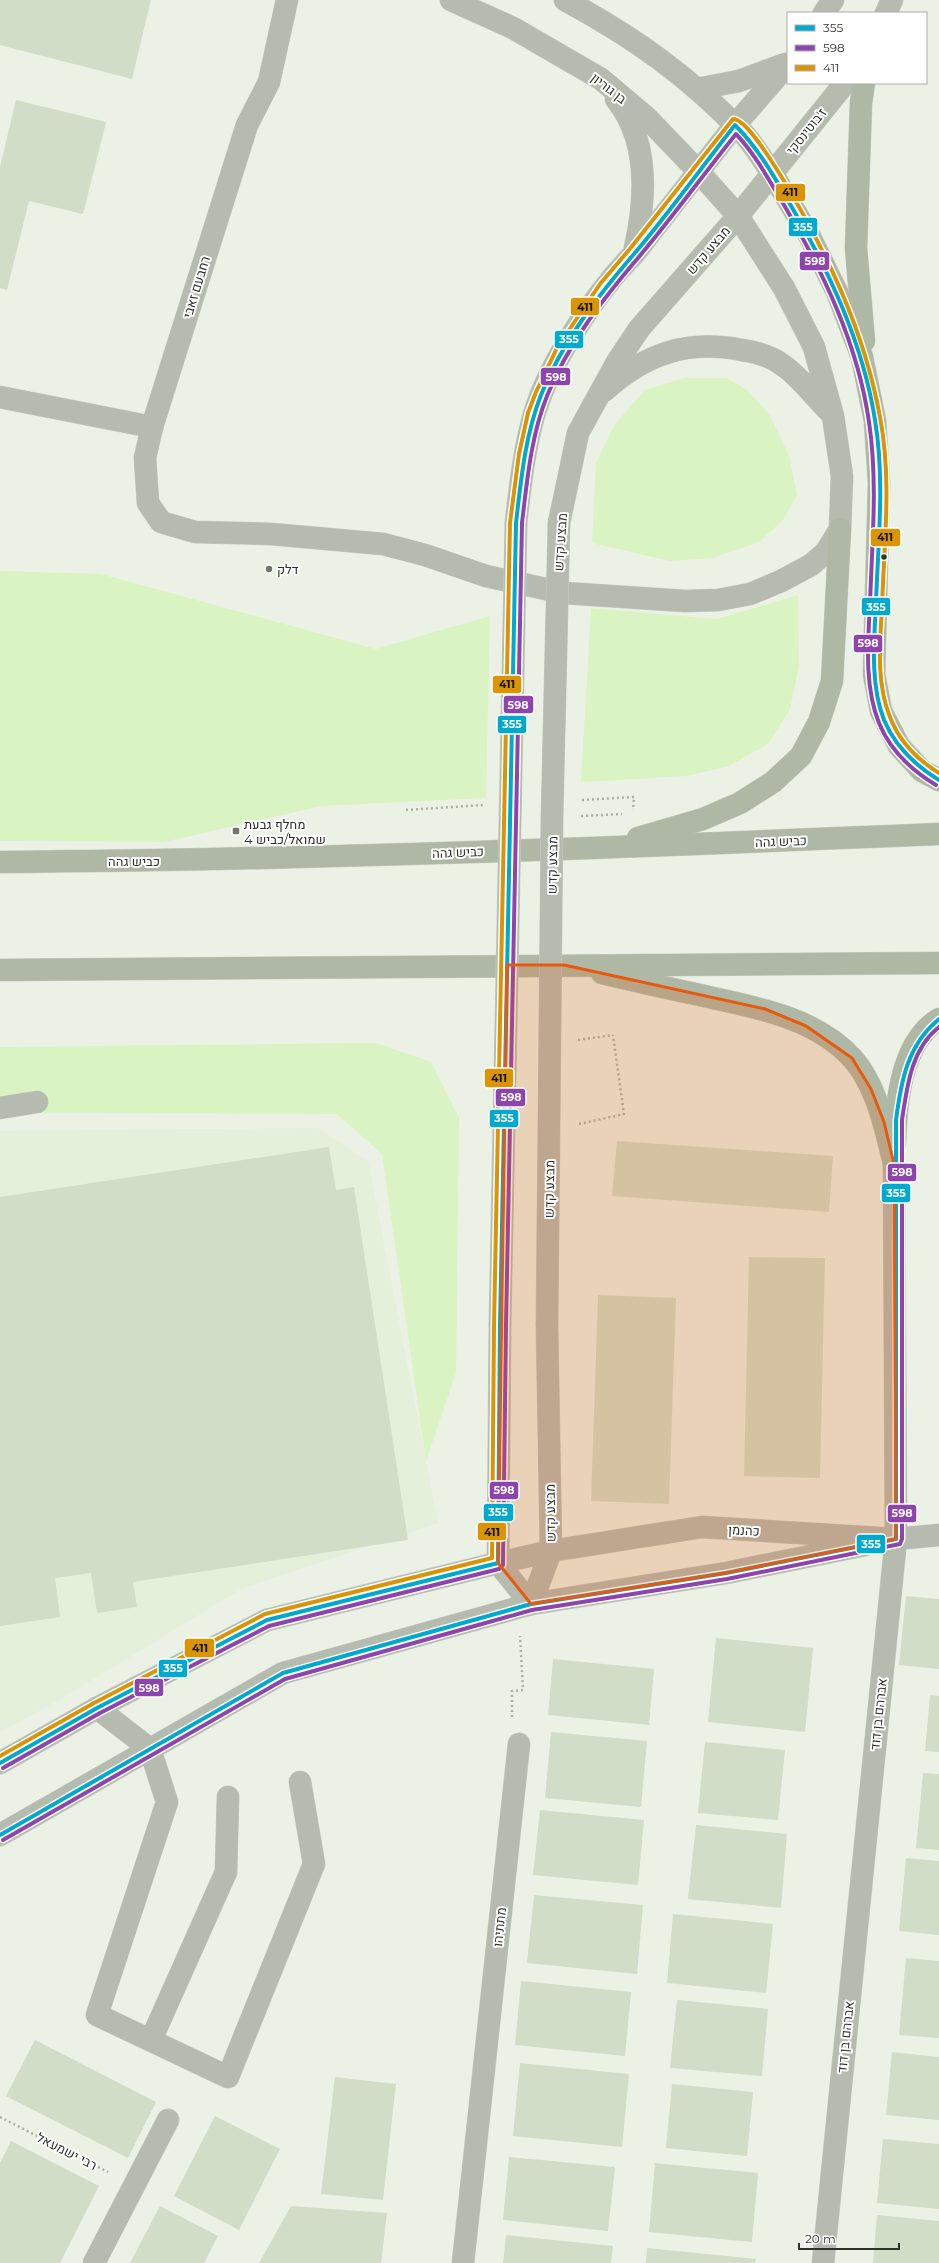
<svg xmlns="http://www.w3.org/2000/svg" width="939" height="2263" font-family="Montserrat,Heebo,sans-serif">
  <style>
    .built { fill: #e4f0da }
    .green { fill: #daf3c3 }
    .building { fill: #d1ddc6 }
    .lines { fill: none; stroke-linecap: round; stroke-linejoin: round }
    .minor-casing { stroke: #c9cec4; stroke-width: 23 }
    .highway-casing { stroke: #c9cec4; stroke-width: 23 }
    .path { stroke: #abb0a6; stroke-width: 2.5; stroke-dasharray: 2 3; stroke-linecap: butt }
    .minor { stroke: #b5bbaf; stroke-width: 22 }
    .highway { stroke: #afb7a5; stroke-width: 22 }
    .minor-bridge-casing { stroke: #c9cec4; stroke-width: 23; stroke-linecap: butt }
    .path-bridge { stroke: #abb0a6; stroke-width: 2.5; stroke-dasharray: 2 3; stroke-linecap: butt }
    .minor-bridge { stroke: #b5bbaf; stroke-width: 22 }
    .bus-1-casing { stroke: #fff; stroke-width: 7 }
    .bus-2-casing { stroke: #fff; stroke-width: 7 }
    .bus-3-casing { stroke: #fff; stroke-width: 7 }
    .bus-1 { stroke: #00a9ce; stroke-width: 4 }
    .bus-2 { stroke: #8e44ad; stroke-width: 4 }
    .bus-3 { stroke: #d99506; stroke-width: 4 }
    .marked { fill: #e8590c; fill-opacity: 0.2; stroke: #e8590c; stroke-width: 3; stroke-linejoin: round }
    .bus-dot { fill: #2e332a; stroke: #fff; stroke-width: 1.5 }
    .poi-dot { fill: #70766b; stroke: #fff; stroke-width: 1.5 }
    .labels { text-anchor: middle; dominant-baseline: central; stroke-width: 4; stroke-linejoin: round; paint-order: stroke }
    .street-label { font-size: 13px; fill: #2e332a; stroke: #fff }
    .poi-label { font-size: 13px; fill: #2e332a; stroke: #fff; text-anchor: start }
    .line-badge { stroke: #fff; stroke-width: 1.5 }
    .badge-label { font-size: 11px; text-anchor: middle; font-weight: bold; fill: #fff }
    .pale-badge-label { font-size: 11px; text-anchor: middle; font-weight: bold; fill: #111 }
  </style>
  <rect width="100%" height="100%" fill="#ebf1e5"/>
  <polygon class="built" points="318,1128 368,1161 438,1523 243,1588 59,1700 0,1732 0,1131"/>
  <g class="green">
    <polygon points="684,378 727,378 747,390 769,414 789,455 797,495 783,520 759,542 713,558 670,561 592,543 596,463 615,424 645,390"/>
    <polygon points="0,571 101,574 376,649 490,616 486,798 321,806 164,842 0,841"/>
    <polygon points="798,595 799,666 790,709 768,744 729,766 687,776 581,782 591,608 716,619"/>
    <polygon points="376,1043 431,1062 459,1118 456,1373 426,1461 382,1154 337,1114 0,1113 0,1047"/>
  </g>
  <g class="building">
    <polygon points="0,0 151,0 132,79 0,45"/>
    <polygon points="16,100 106,122 83,214 29,201 7,290 0,288 0,167"/>
    <polygon points="617,1141 833,1156 829,1212 612,1196"/>
    <polygon points="329,1147 336,1190 354,1187 408,1540 133,1582 137,1607 97,1613 91,1573 55,1578 60,1617 0,1626 0,1197"/>
    <polygon points="749,1257 825,1258 820,1478 744,1476"/>
    <polygon points="598,1295 676,1298 669,1504 591,1501"/>
    <polygon points="906,1596 939,1599 939,1669 899,1665"/>
    <polygon points="716,1638 813,1648 805,1732 708,1722"/>
    <polygon points="553,1659 654,1669 649,1725 548,1715"/>
    <polygon points="930,1695 939,1696 939,1752 925,1751"/>
    <polygon points="551,1732 647,1741 641,1807 545,1798"/>
    <polygon points="705,1742 785,1750 778,1820 698,1813"/>
    <polygon points="923,1773 939,1774 939,1850 916,1848"/>
    <polygon points="540,1810 644,1820 638,1885 533,1875"/>
    <polygon points="696,1825 787,1834 781,1908 688,1899"/>
    <polygon points="906,1858 939,1861 939,1935 899,1931"/>
    <polygon points="534,1895 643,1905 637,1974 527,1963"/>
    <polygon points="673,1914 773,1924 766,1993 667,1983"/>
    <polygon points="906,1958 939,1961 939,2038 899,2035"/>
    <polygon points="521,1981 631,1992 625,2056 515,2045"/>
    <polygon points="677,2000 768,2009 762,2076 670,2068"/>
    <polygon points="35,2040 156,2102 128,2158 6,2096"/>
    <polygon points="892,2052 939,2057 939,2120 886,2115"/>
    <polygon points="520,2063 629,2074 622,2147 513,2136"/>
    <polygon points="335,2077 396,2084 383,2200 321,2194"/>
    <polygon points="672,2084 753,2092 747,2156 666,2148"/>
    <polygon points="215,2116 280,2149 239,2230 174,2196"/>
    <polygon points="883,2139 939,2144 939,2209 877,2203"/>
    <polygon points="11,2141 99,2186 60,2263 0,2263 0,2163"/>
    <polygon points="509,2157 615,2167 608,2231 503,2220"/>
    <polygon points="655,2163 758,2173 752,2242 649,2232"/>
    <polygon points="160,2206 218,2236 204,2263 130,2263"/>
    <polygon points="291,2206 387,2213 381,2263 259,2263"/>
    <polygon points="877,2215 939,2221 939,2263 873,2263"/>
    <polygon points="506,2235 613,2246 611,2263 503,2263"/>
    <polygon points="647,2248 756,2259 755,2263 646,2263"/>
  </g>
  <g class="lines">
    <g class="minor-casing">
      <g id="minor">
        <polyline points="287,0 269,82 247,125 152,427 145,458 148,503 161,522 195,532 271,534 383,544 425,555 486,576 564,593 685,601 718,600 750,594 781,581 811,565 826,552 840,529 842,476 833,416 814,347 784,288 738,216 698,171 646,117 601,79 513,28 451,0"/>
        <path d="M565,0C633,37 686,74 741,131C753,143 762,159 772,173"/>
        <polyline points="824,13 833,0"/>
        <polyline points="886,13 892,0"/>
        <polyline points="697,89 739,81 785,64"/>
        <path d="M616,99C650,141 646,199 635,248"/>
        <path d="M604,391C645,354 687,339 742,350C756,352 773,357 784,366C802,379 816,399 832,414"/>
        <polyline points="0,397 152,427"/>
        <path d="M516,523C520,487 524,450 534,415C549,363 596,292 634,254L735,125L788,64"/>
        <polyline points="559,523 578,433 617,362 639,329 738,216 845,83"/>
        <polyline points="0,1108 37,1102"/>
        <polyline points="500,1325 498,1563 531,1604"/>
        <polyline points="531,1604 551,1551 547,1326"/>
        <polyline points="97,1708 150,1749 167,1802 97,2015 228,2077 314,1864 300,1782"/>
        <polyline points="0,1763 97,1708 267,1620 498,1563 551,1551 702,1527 896,1539 939,1535"/>
        <polyline points="0,1835 283,1673 531,1604 726,1573 865,1545"/>
        <polyline points="151,2040 226,1872 228,1797"/>
        <polyline points="94,2263 168,2120"/>
        <polyline points="463,2263 519,1744"/>
        <polyline points="823,2263 896,1539 894,1164"/>
      </g>
    </g>
    <g class="highway-casing">
      <g id="highway">
        <polyline points="772,173 809,235 837,292 862,357 875,421 879,483 874,674 881,711 899,746 922,771 939,780"/>
        <polyline points="864,341 856,248 861,103 864,83"/>
        <polyline points="638,838 703,819 740,803 773,782 801,756 819,722 832,681 840,529"/>
        <path d="M0,862C313,860 626,847 939,834"/>
        <polyline points="0,970 939,963"/>
        <path d="M602,973C635,981 667,988 700,995C752,1007 814,1016 852,1058C876,1084 886,1130 894,1164"/>
        <path d="M895,1143C896,1103 901,1042 939,1019"/>
      </g>
    </g>
    <g class="path">
      <polyline points="582,800 634,797 633,810"/>
      <polyline points="406,810 483,805"/>
      <polyline points="581,816 622,814"/>
      <polyline points="579,1124 624,1114 613,1035"/>
      <polyline points="512,1717 512,1691 523,1690 520,1636"/>
      <polyline points="0,2117 108,2172"/>
    </g>
    <use href="#minor" class="minor"/>
    <use href="#highway" class="highway"/>
    <g class="minor-bridge-casing">
      <g id="minor-bridge">
        <polyline points="500,1325 516,523"/>
        <polyline points="547,1326 552,818 559,523"/>
      </g>
    </g>
    <polyline class="path-bridge" points="578,1040 613,1035"/>
    <use href="#minor-bridge" class="minor-bridge"/>
    <g class="bus-1-casing">
      <g id="bus-1">
        <path d="M0,1763L97,1708L267,1620L498,1563L500,1325L516,523C521,480 525,436 541,395C562,342 597,297 634,254C669,213 701,168 735,125C758,148 774,176 790,204C829,271 863,343 875,420C885,480 878,542 876,603C874,641 870,684 884,720C895,746 916,766 939,780"/>
        <path d="M0,1835L283,1673L531,1604L726,1573L896,1539V1120C901,1082 907,1045 939,1019"/>
      </g>
    </g>
    <g class="bus-2-casing">
      <g id="bus-2">
        <path d="M3,1768L100,1713L269,1626L499,1569L503,1565L506,1325L522,523C527,481 531,436 547,396C568,344 602,300 638,258C672,218 703,175 736,134C755,154 769,180 784,205C823,272 858,344 869,422C878,482 872,543 870,603C868,642 864,686 879,723C890,750 911,770 936,785"/>
        <path d="M3,1840L285,1679L532,1610L727,1579L900,1544L902,1539V1120C907,1087 911,1049 939,1027"/>
      </g>
    </g>
    <g class="bus-3-casing">
      <path id="bus-3" d="M0,1756L94,1703L265,1614L492,1558L494,1325L510,523L519,454L528,413L536,392L557,348L600,284L629,250L733,119C747,119 773,164 781,176C826,251 864,329 880,417C892,479 884,544 882,607C880,643 876,683 890,717C899,741 918,760 939,773"/>
    </g>
    <use href="#bus-1" class="bus-1"/>
    <use href="#bus-2" class="bus-2"/>
    <use href="#bus-3" class="bus-3"/>
  </g>
  <path class="marked" d="M507,965H564L765,1009L806,1026L852,1058L871,1089L884,1122L894,1164L896,1539L726,1573L531,1604L498,1563Z"/>
  <circle class="bus-dot" cx="884" cy="557" r="3.5"/>
  <g class="poi-dot">
    <circle cx="269" cy="569" r="4"/>
    <rect x="232" y="827" width="8" height="8" rx="2"/>
  </g>
  <g class="labels">
    <g class="street-label">
      <text transform="translate(609 88) rotate(38)">בן גוריון</text>
      <text transform="translate(806 131) rotate(-51)">ז'בוטינסקי</text>
      <text transform="translate(708 250) rotate(-49)">מבצע קדש</text>
      <text transform="translate(196 287) rotate(-73)">רחבעם זאבי</text>
      <text transform="translate(560 542) rotate(-86)">מבצע קדש</text>
      <text transform="translate(781 841) rotate(-2)">כביש גהה</text>
      <text transform="translate(458 852) rotate(-2)">כביש גהה</text>
      <text x="134" y="861">כביש גהה</text>
      <text transform="translate(552 865) rotate(-89)">מבצע קדש</text>
      <text transform="translate(549 1189) rotate(-89)">מבצע קדש</text>
      <text transform="translate(550 1513) rotate(-91)">מבצע קדש</text>
      <text transform="translate(744 1530) rotate(3)">כהנמן</text>
      <text transform="translate(878 1714) rotate(-84)">אברהם בן דוד</text>
      <text transform="translate(499 1927) rotate(-84)">מתתיהו</text>
      <text transform="translate(845 2037) rotate(-84)">אברהם בן דוד</text>
      <text transform="translate(67 2151) rotate(27)">רבי ישמעאל</text>
    </g>
    <g class="poi-label">
      <text x="277" y="569">דלק</text>
      <text x="244" y="824">מחלף גבעת<tspan x="244" dy="15">שמואל/כביש 4</tspan></text>
    </g>
  </g>
  <g class="line-badge">
    <rect x="775" y="183" width="31" height="19" rx="4" fill="#d99506"/>
    <rect x="788" y="217" width="30" height="20" rx="4" fill="#00a9ce"/>
    <rect x="799" y="251" width="31" height="20" rx="4" fill="#8e44ad"/>
    <rect x="570" y="297" width="30" height="19" rx="4" fill="#d99506"/>
    <rect x="554" y="330" width="30" height="19" rx="4" fill="#00a9ce"/>
    <rect x="540" y="367" width="31" height="19" rx="4" fill="#8e44ad"/>
    <rect x="870" y="528" width="31" height="19" rx="4" fill="#d99506"/>
    <rect x="861" y="597" width="30" height="19" rx="4" fill="#00a9ce"/>
    <rect x="853" y="634" width="30" height="19" rx="4" fill="#8e44ad"/>
    <rect x="492" y="675" width="30" height="19" rx="4" fill="#d99506"/>
    <rect x="503" y="695" width="31" height="19" rx="4" fill="#8e44ad"/>
    <rect x="497" y="715" width="30" height="19" rx="4" fill="#00a9ce"/>
    <rect x="484" y="1068" width="30" height="20" rx="4" fill="#d99506"/>
    <rect x="495" y="1088" width="31" height="19" rx="4" fill="#8e44ad"/>
    <rect x="489" y="1109" width="30" height="19" rx="4" fill="#00a9ce"/>
    <rect x="887" y="1163" width="30" height="19" rx="4" fill="#8e44ad"/>
    <rect x="881" y="1183" width="30" height="20" rx="4" fill="#00a9ce"/>
    <rect x="489" y="1481" width="30" height="19" rx="4" fill="#8e44ad"/>
    <rect x="483" y="1503" width="31" height="19" rx="4" fill="#00a9ce"/>
    <rect x="887" y="1504" width="30" height="19" rx="4" fill="#8e44ad"/>
    <rect x="477" y="1522" width="30" height="19" rx="4" fill="#d99506"/>
    <rect x="856" y="1534" width="30" height="20" rx="4" fill="#00a9ce"/>
    <rect x="184" y="1638" width="31" height="20" rx="4" fill="#d99506"/>
    <rect x="158" y="1659" width="30" height="19" rx="4" fill="#00a9ce"/>
    <rect x="134" y="1678" width="30" height="19" rx="4" fill="#8e44ad"/>
  </g>
  <g class="badge-label">
    <text x="803" y="231">355</text>
    <text x="815" y="265">598</text>
    <text x="569" y="343">355</text>
    <text x="556" y="381">598</text>
    <text x="876" y="611">355</text>
    <text x="868" y="647">598</text>
    <text x="518" y="709">598</text>
    <text x="512" y="728">355</text>
    <text x="511" y="1101">598</text>
    <text x="504" y="1122">355</text>
    <text x="902" y="1176">598</text>
    <text x="896" y="1197">355</text>
    <text x="504" y="1494">598</text>
    <text x="498" y="1516">355</text>
    <text x="902" y="1517">598</text>
    <text x="871" y="1548">355</text>
    <text x="173" y="1672">355</text>
    <text x="149" y="1692">598</text>
  </g>
  <g class="pale-badge-label">
    <text x="790" y="196">411</text>
    <text x="585" y="311">411</text>
    <text x="885" y="541">411</text>
    <text x="507" y="688">411</text>
    <text x="499" y="1082">411</text>
    <text x="492" y="1536">411</text>
    <text x="200" y="1652">411</text>
  </g>
  <rect x="787" y="12" width="140" height="72" fill="#ffffff" stroke="#abadaa"/>
  <rect x="795" y="25" width="20" height="6" fill="#00a9ce" stroke="#abadaa"/>
  <text x="823" y="32" font-size="12" fill="#2e332a">355</text>
  <rect x="795" y="45" width="20" height="6" fill="#8e44ad" stroke="#abadaa"/>
  <text x="823" y="52" font-size="12" fill="#2e332a">598</text>
  <rect x="795" y="65" width="20" height="6" fill="#d99506" stroke="#abadaa"/>
  <text x="823" y="72" font-size="12" fill="#2e332a">411</text>
  <path d="M799 2243v6h100v-6" fill="none" stroke="#2e332a" stroke-width="2"/>
  <text x="805" y="2243" font-size="12" fill="#2e332a" stroke="#ffffff" stroke-width="3" paint-order="stroke">20 m</text>
</svg>
